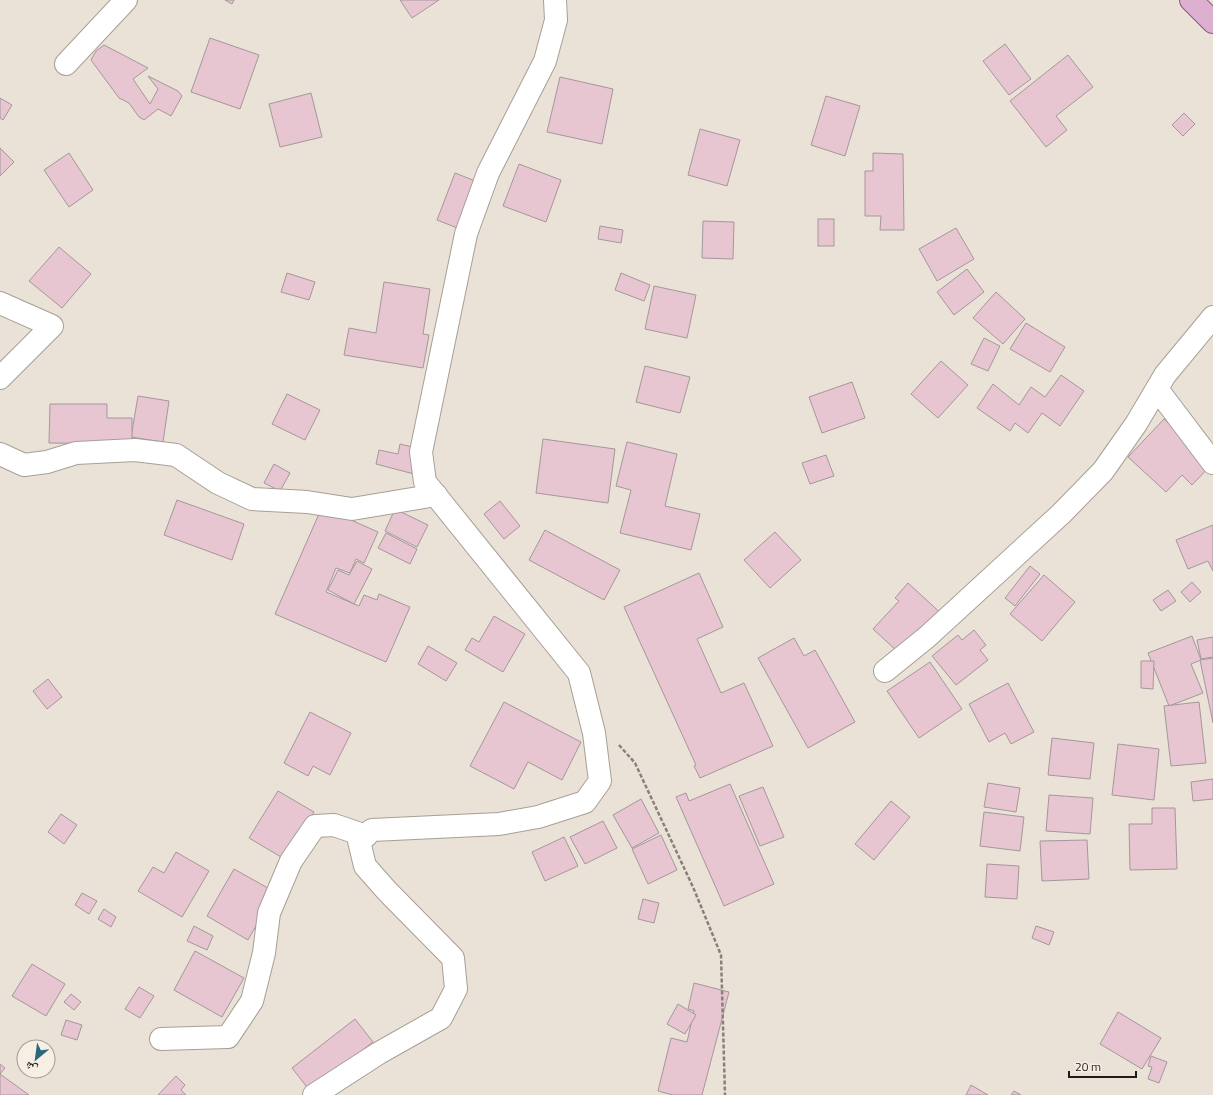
<svg xmlns="http://www.w3.org/2000/svg" width="1213" height="1095" font-family="'Titillium Web','Noto Naskh Arabic',sans-serif">
  <style>
    .building { fill: #e7c5d1; stroke: #a4979b }
    .lines { fill: none; stroke-linecap: round; stroke-linejoin: round }
    .minor-casing { stroke: #a79f95; stroke-width: 24 }
    .major-casing { stroke: #8c587b; stroke-width: 24 }
    .path { stroke: #878179; stroke-width: 2.5; stroke-dasharray: 4 2; stroke-linecap: butt }
    .minor { stroke: #fff; stroke-width: 22 }
    .major { stroke: #ddafd0; stroke-width: 22 }
  </style>
  <rect width="100%" height="100%" fill="#ebe2d7"/>
  <g class="building">
    <polygon points="225,0 234,0 232,4"/>
    <polygon points="400,0 439,0 412,18"/>
    <polygon points="210,38 259,55 240,109 191,92"/>
    <polygon points="1005,44 1031,79 1009,95 983,61"/>
    <polygon points="104,45 148,68 133,79 150,104 158,89 148,76 178,91 182,96 171,116 158,109 144,120 139,117 129,103 119,98 91,60 96,51"/>
    <polygon points="1068,55 1093,87 1056,116 1067,130 1046,147 1010,101"/>
    <polygon points="560,77 613,89 602,144 547,132"/>
    <polygon points="311,93 322,137 280,147 269,104"/>
    <polygon points="826,96 860,106 845,156 811,145"/>
    <polygon points="0,98 12,105 3,120 0,118"/>
    <polygon points="1184,113 1195,124 1183,136 1172,125"/>
    <polygon points="700,129 740,140 727,186 688,175"/>
    <polygon points="0,148 14,162 0,176"/>
    <polygon points="69,153 93,190 69,207 44,170"/>
    <polygon points="873,153 903,154 904,230 880,230 881,216 865,216 865,171 873,171"/>
    <polygon points="519,164 561,180 546,222 503,206"/>
    <polygon points="455,173 478,182 460,229 437,220"/>
    <rect x="818" y="219" width="16" height="27"/>
    <polygon points="703,221 734,222 733,259 702,258"/>
    <polygon points="600,226 623,230 621,243 598,239"/>
    <polygon points="956,228 974,259 937,281 919,249"/>
    <polygon points="59,247 91,274 62,308 29,281"/>
    <polygon points="967,269 984,292 954,315 937,292"/>
    <polygon points="287,273 315,282 309,300 281,292"/>
    <polygon points="621,273 650,285 644,301 615,290"/>
    <polygon points="384,282 430,289 423,334 429,335 423,368 344,355 349,328 376,333"/>
    <polygon points="654,286 696,295 687,338 645,329"/>
    <polygon points="996,292 1025,319 1003,344 973,318"/>
    <polygon points="1026,323 1065,347 1050,372 1010,349"/>
    <polygon points="984,338 1000,346 988,371 971,364"/>
    <polygon points="941,361 968,385 938,418 911,394"/>
    <polygon points="645,366 690,377 680,413 636,402"/>
    <polygon points="1061,375 1084,391 1060,426 1042,413 1028,433 1015,423 1010,431 977,408 993,384 1019,405 1031,387 1045,397"/>
    <polygon points="852,382 865,418 822,433 809,397"/>
    <polygon points="287,394 320,410 305,440 272,424"/>
    <polygon points="138,396 169,401 163,442 131,437"/>
    <polygon points="50,404 107,404 107,418 132,418 132,444 49,443"/>
    <polygon points="1164,419 1212,464 1192,485 1182,475 1166,492 1128,457"/>
    <polygon points="543,439 615,449 608,503 536,493"/>
    <polygon points="627,442 677,454 665,506 700,514 691,550 620,533 631,490 616,486"/>
    <polygon points="400,444 421,449 414,474 376,464 379,450 398,454"/>
    <polygon points="826,455 834,476 810,484 802,463"/>
    <polygon points="274,464 290,473 280,491 264,483"/>
    <polygon points="177,500 244,524 232,560 164,535"/>
    <polygon points="500,501 520,526 504,539 484,514"/>
    <polygon points="322,507 378,532 364,563 356,559 350,573 336,568 326,592 359,606 364,595 377,600 379,594 410,607 386,662 275,614"/>
    <polygon points="395,509 428,525 417,547 385,531"/>
    <polygon points="1213,525 1213,571 1208,561 1188,569 1176,540"/>
    <polygon points="545,530 620,570 604,600 529,560"/>
    <polygon points="775,532 801,560 770,588 744,560"/>
    <polygon points="386,533 417,549 410,564 378,548"/>
    <polygon points="357,561 372,569 354,604 328,590 338,570 349,575"/>
    <polygon points="1030,566 1040,574 1015,606 1005,598"/>
    <polygon points="699,573 723,627 697,639 721,693 744,683 773,746 700,778 694,766 696,765 624,607"/>
    <polygon points="1044,575 1075,602 1042,641 1010,614"/>
    <polygon points="1192,582 1201,592 1190,602 1181,592"/>
    <polygon points="908,583 945,617 933,630 926,623 898,652 873,629 899,601 895,598"/>
    <polygon points="1168,590 1176,601 1161,611 1153,600"/>
    <polygon points="494,616 525,634 503,672 465,650 472,638 479,642"/>
    <polygon points="974,630 986,645 980,650 988,660 956,685 932,656 958,635 962,640"/>
    <polygon points="1192,636 1201,660 1191,664 1203,693 1169,706 1148,653"/>
    <polygon points="1213,637 1213,657 1201,659 1197,640"/>
    <polygon points="794,638 804,656 815,650 855,722 808,748 758,658"/>
    <polygon points="428,646 457,663 446,681 418,664"/>
    <polygon points="1213,658 1213,723 1200,660"/>
    <polygon points="1141,661 1154,661 1153,689 1141,688"/>
    <polygon points="930,662 962,709 919,738 887,691"/>
    <polygon points="48,679 62,697 47,709 33,691"/>
    <polygon points="1008,683 1034,732 1011,744 1005,733 989,742 969,704"/>
    <polygon points="504,702 581,742 562,780 528,762 514,789 470,766"/>
    <polygon points="1199,702 1206,763 1171,766 1164,706"/>
    <polygon points="310,712 351,733 330,775 313,766 308,776 284,763"/>
    <polygon points="1052,738 1094,743 1090,779 1048,775"/>
    <polygon points="1118,744 1159,749 1154,800 1112,795"/>
    <polygon points="1213,779 1213,799 1193,801 1191,782"/>
    <polygon points="988,783 1020,788 1016,812 984,807"/>
    <polygon points="730,784 774,884 724,906 676,797 686,793 689,801"/>
    <polygon points="763,787 784,837 760,846 739,796"/>
    <polygon points="278,791 314,812 286,860 249,838"/>
    <polygon points="1049,795 1093,798 1090,834 1046,831"/>
    <polygon points="641,799 659,833 632,848 613,815"/>
    <polygon points="891,801 910,817 874,860 855,844"/>
    <polygon points="1152,808 1175,808 1177,869 1130,870 1129,824 1152,824"/>
    <polygon points="984,812 1024,817 1020,851 980,846"/>
    <polygon points="61,814 77,825 64,844 48,832"/>
    <polygon points="603,821 617,848 585,864 570,837"/>
    <polygon points="661,835 677,870 648,884 632,849"/>
    <polygon points="564,837 578,866 545,881 532,852"/>
    <polygon points="1087,840 1089,879 1042,881 1040,841"/>
    <polygon points="176,852 209,871 182,917 138,891 153,867 164,873"/>
    <polygon points="987,864 1019,866 1017,899 985,897"/>
    <polygon points="234,869 275,892 248,940 207,916"/>
    <polygon points="82,893 97,901 89,914 75,905"/>
    <polygon points="643,899 659,903 654,923 638,919"/>
    <polygon points="104,909 116,917 111,927 98,919"/>
    <polygon points="194,926 213,936 207,950 187,941"/>
    <polygon points="1036,926 1054,932 1049,945 1032,938"/>
    <polygon points="195,951 244,978 222,1017 174,990"/>
    <polygon points="32,964 65,984 46,1016 12,996"/>
    <polygon points="694,983 729,992 702,1095 673,1095 658,1091 671,1038 687,1042 694,1011 688,1009"/>
    <polygon points="139,987 154,996 140,1018 125,1009"/>
    <polygon points="71,994 81,1002 74,1010 64,1002"/>
    <polygon points="678,1004 696,1015 685,1034 667,1024"/>
    <polygon points="1118,1012 1161,1038 1142,1069 1100,1044"/>
    <polygon points="355,1019 373,1042 310,1091 292,1068"/>
    <polygon points="66,1020 82,1025 77,1040 61,1035"/>
    <polygon points="1151,1056 1167,1062 1159,1083 1148,1079 1152,1067 1148,1066"/>
    <polygon points="0,1064 5,1068 0,1074 29,1095 0,1095"/>
    <polygon points="176,1076 185,1085 181,1090 186,1095 158,1095"/>
    <polygon points="971,1085 988,1095 966,1095"/>
    <polygon points="1014,1091 1021,1095 1011,1095"/>
  </g>
  <g class="lines">
    <g class="minor-casing">
      <g id="minor">
        <polyline points="66,64 126,0"/>
        <polyline points="0,303 52,326 0,378"/>
        <polyline points="1157,389 1213,463"/>
        <polyline points="0,454 24,465 47,462 76,453 135,450 176,455 218,483 252,499 307,502 352,509 436,495"/>
        <polyline points="885,671 927,637 1061,514 1103,471 1136,424 1165,375 1213,317"/>
        <polyline points="161,1039 228,1037 252,1001 264,953 269,913 291,861 315,826 334,825 366,836"/>
        <polyline points="314,1095 379,1053 441,1018 456,989 453,958 387,891 365,866 359,841 372,830 499,824 538,817 585,802 600,781 594,733 579,673 425,482 421,452 466,234 488,173 545,61 556,20 555,0"/>
      </g>
    </g>
    <g class="major-casing">
      <polyline id="major" points="1191,0 1213,22"/>
    </g>
    <polyline class="path" points="619,745 635,763 693,887 721,955 725,1095"/>
    <use href="#minor" class="minor"/>
    <use href="#major" class="major"/>
  </g>
  <g transform="translate(36 1059) rotate(209)"><circle r="19" fill="#f8efe4" stroke="#a19b92"/>
  <path d="M0-3L7 15L0 10L-7 15Z" fill="#2a687e"/>
  <text y="-6" font-size="11" font-weight="bold" text-anchor="middle" fill="#1f1c18">ش</text>
  </g>
  <path d="M1069 1071v6h67v-6" fill="none" stroke="#1f1c18" stroke-width="2"/>
  <text x="1075" y="1071" font-size="12" fill="#1f1c18" stroke="#f8efe4" stroke-width="3" paint-order="stroke">20 m</text>
</svg>
